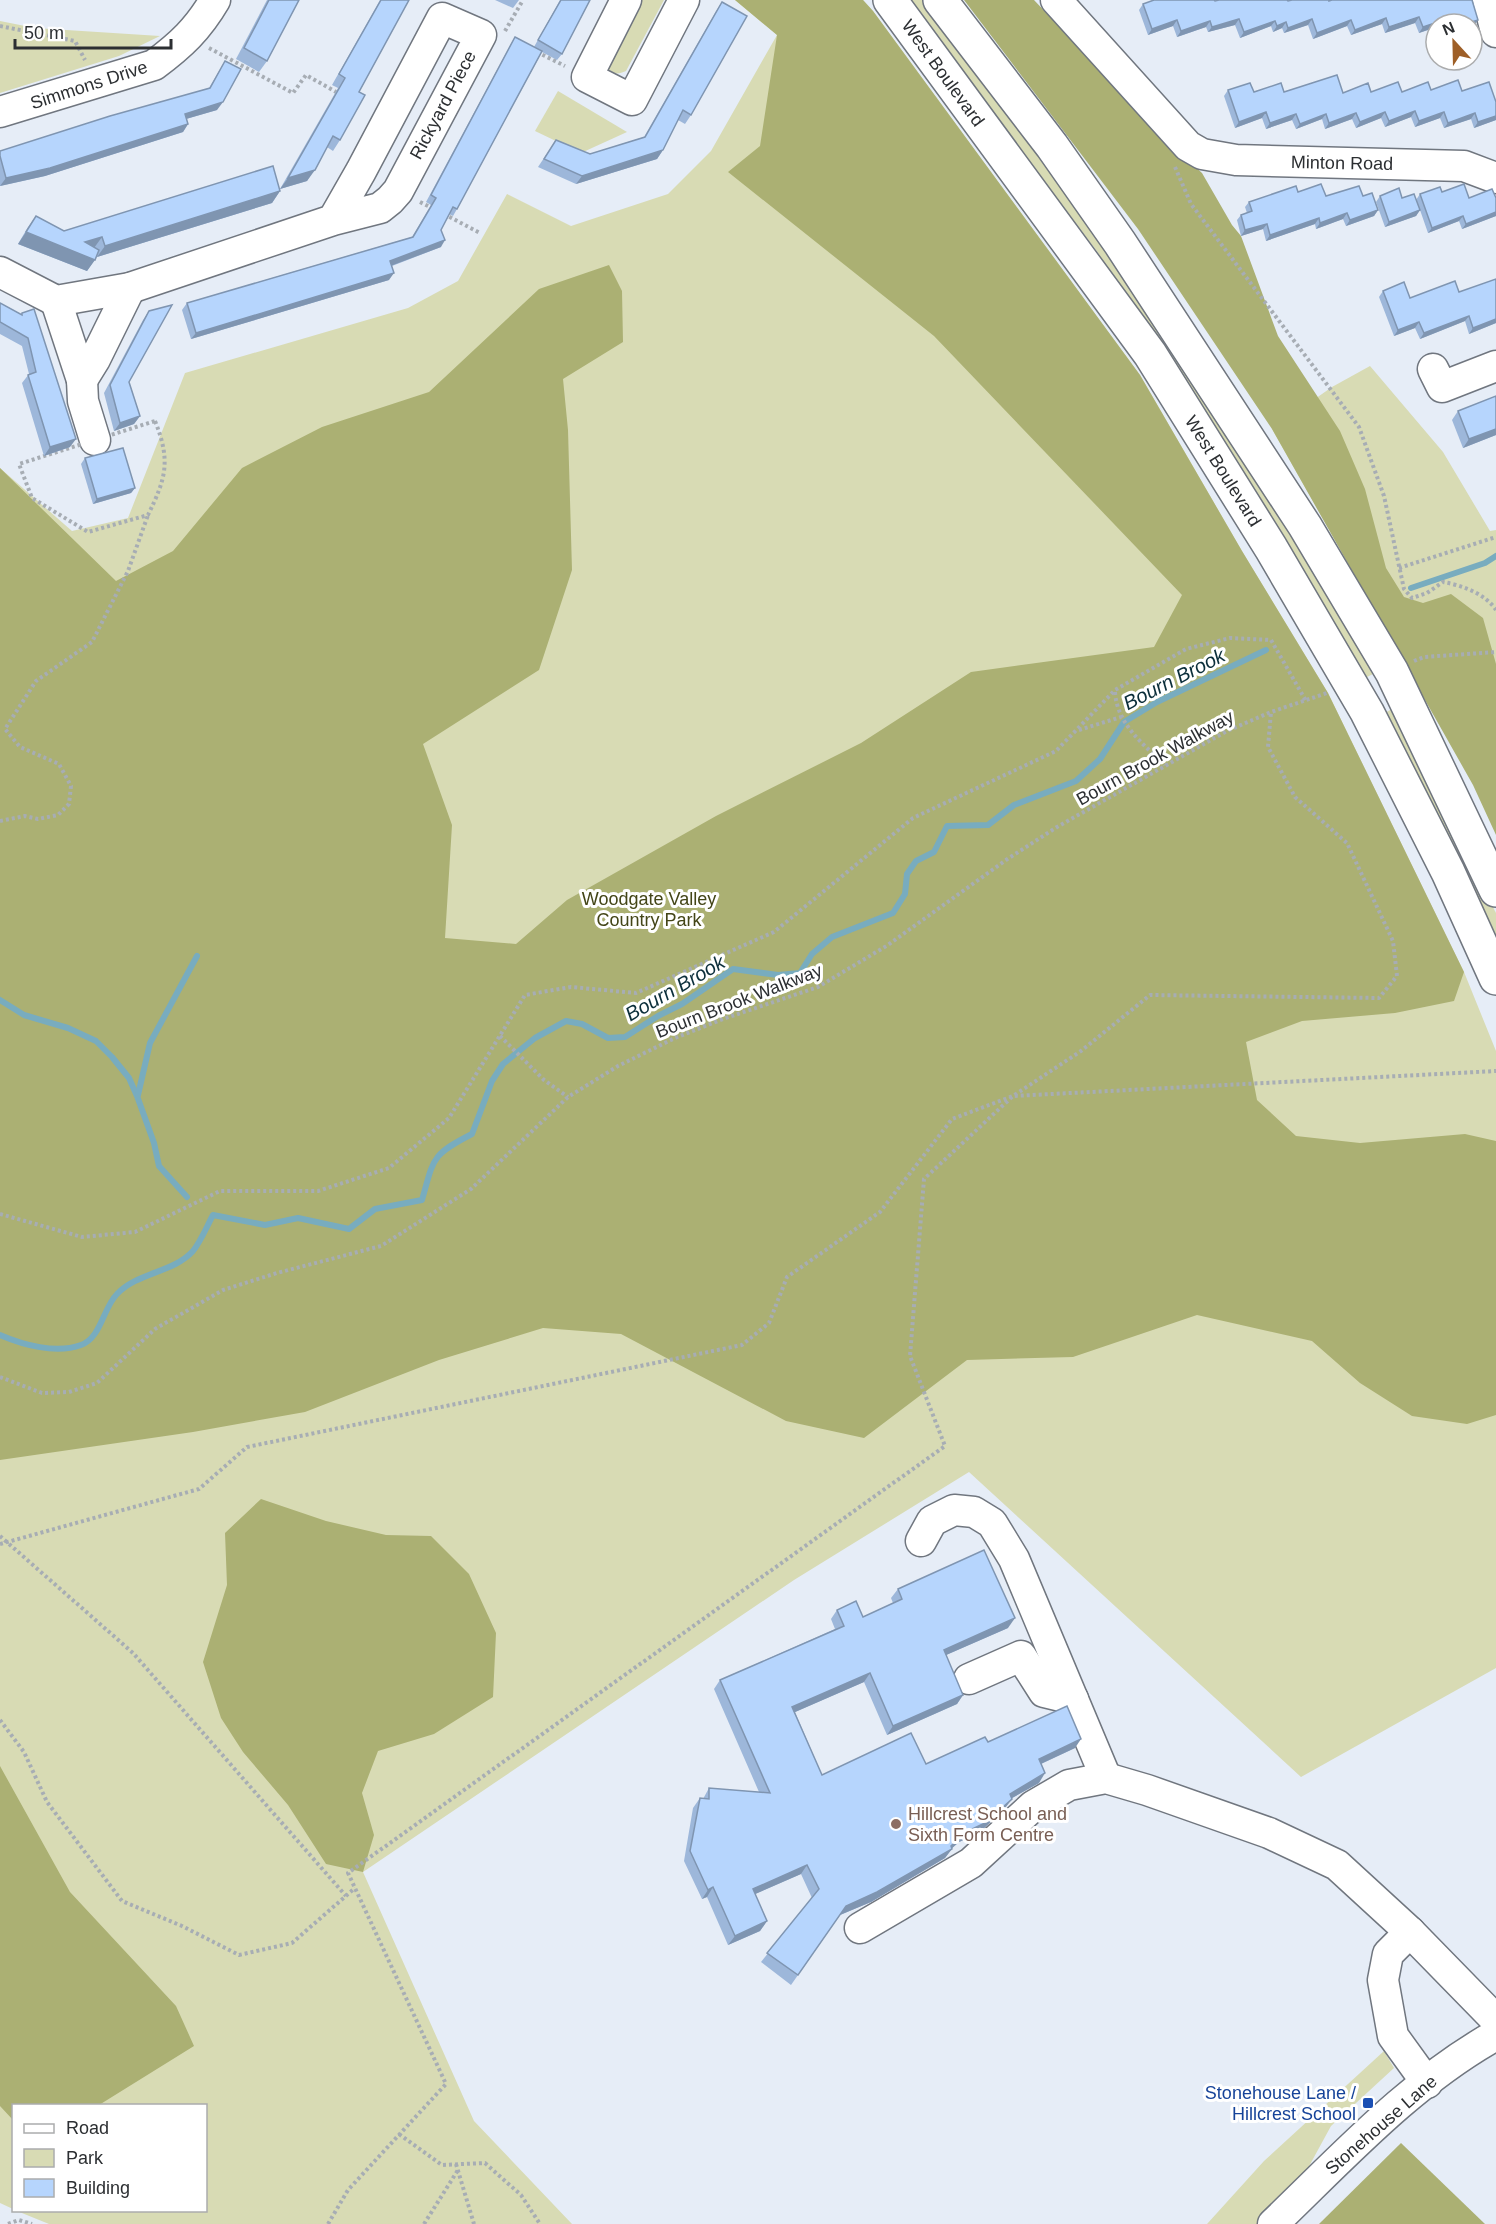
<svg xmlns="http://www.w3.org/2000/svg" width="1496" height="2224" font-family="Arial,sans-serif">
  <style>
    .green { fill: #d8dbb4 }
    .forest { fill: #abb073 }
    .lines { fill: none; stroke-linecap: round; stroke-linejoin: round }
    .stream { stroke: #78acbf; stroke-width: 6 }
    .minor-casing { stroke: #70767f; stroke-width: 33 }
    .major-casing { stroke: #70767f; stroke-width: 36 }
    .path { stroke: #a7adb4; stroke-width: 4; stroke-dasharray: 3 3; stroke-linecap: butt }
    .minor { stroke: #fff; stroke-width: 30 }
    .major { stroke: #fff; stroke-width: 33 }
    .wall { fill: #9db7da }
    .shaded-wall { fill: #7f95b1 }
    .building { fill: #b6d5fd; stroke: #7f95b1; stroke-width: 1.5 }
    .education-dot { fill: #8d6e63; stroke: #fff; stroke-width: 2 }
    .transit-dot { fill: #1a4fb4; stroke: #fff; stroke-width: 2 }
    .labels { text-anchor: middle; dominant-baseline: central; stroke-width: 6; stroke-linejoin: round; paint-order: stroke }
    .street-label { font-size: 18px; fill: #2c2f32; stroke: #fff }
    .park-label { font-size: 18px; fill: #434517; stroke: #fff }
    .education-label { font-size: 18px; fill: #785e54; stroke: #fff; text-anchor: start }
    .transit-label { font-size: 18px; fill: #164399; stroke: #fff; text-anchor: end }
    .water-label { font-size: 20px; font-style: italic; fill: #0b2e3a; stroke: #fff }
  </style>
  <rect width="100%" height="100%" fill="#e6edf7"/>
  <g class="green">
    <path d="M640,0H664L626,71C615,76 612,73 604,64Z"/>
    <polygon points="735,0 863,0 873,11 1140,375 1242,551 1328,693 1464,972 1496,1051 1496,1668 1301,1777 969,1472 794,1580 363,1872 474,2121 572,2224 49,2224 17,2211 206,2210 206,2106 14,2106 13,2209 0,2203 0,468 72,531 128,518 185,373 408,308 458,281 507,194 571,226 668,194 711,151 777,35"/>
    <polygon points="903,0 922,0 1051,167 1334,599 1373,674 1363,679 1177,371 1096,250 965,77"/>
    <polygon points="0,21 35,28 160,36 119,56 0,93"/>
    <polygon points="558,91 627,132 581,153 535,131"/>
    <polygon points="1370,366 1443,452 1490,531 1496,530 1496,705 1439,723 1272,429 1332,387"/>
    <polygon points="1392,709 1496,913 1496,952 1381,715"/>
    <polygon points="1384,2051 1394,2068 1331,2126 1307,2170 1262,2224 1207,2224 1264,2161"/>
  </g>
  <g class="forest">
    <polygon points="735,0 863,0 873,11 1140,375 1242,551 1328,693 1464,972 1454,1001 1395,1013 1302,1021 1246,1042 1257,1100 1296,1136 1360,1143 1465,1134 1496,1141 1496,1415 1467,1424 1412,1416 1360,1383 1312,1341 1197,1315 1073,1357 967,1360 864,1438 786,1421 621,1334 543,1328 439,1360 305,1412 193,1432 0,1460 0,468 116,581 173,551 242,468 322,427 429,392 539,289 609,265 622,291 623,342 563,379 568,430 572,570 539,670 423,744 452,825 445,938 516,944 567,900 716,816 861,743 971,672 1154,647 1182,595 934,336 728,172 760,146 777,35"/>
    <polygon points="964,0 1034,0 1171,144 1202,173 1232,225 1241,236 1278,336 1340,431 1365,489 1386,568 1404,597 1423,603 1451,594 1483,618 1496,664 1496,835 1473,785 1272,429 1138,229"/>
    <polygon points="261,1499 326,1521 386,1535 431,1536 469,1574 496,1633 493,1697 434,1734 378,1751 362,1793 374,1835 363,1872 326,1864 288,1805 243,1752 221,1718 203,1662 227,1585 225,1533"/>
    <polygon points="0,1766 70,1892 176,2006 194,2046 99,2105 14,2106 13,2120 0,2106"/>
    <polygon points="1401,2143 1485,2224 1319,2224"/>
  </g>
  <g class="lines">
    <g class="stream">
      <polyline points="1411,588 1485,563 1496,556"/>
      <polyline points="0,1000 24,1015 68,1028 96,1041 112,1057 129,1078 137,1096 154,1143 159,1166 187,1197"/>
      <polyline points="138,1095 150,1043 197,956"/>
      <path d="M0,1335C23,1345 56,1354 81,1345C101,1338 103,1308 117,1294C138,1272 173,1273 193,1251C201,1241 207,1226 213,1215L265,1225L298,1218L349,1229L375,1209L422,1200C434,1158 431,1155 472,1134L492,1081L503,1064L535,1038L566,1021L582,1024L608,1038L625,1037L658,1016L682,1004L733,969L778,975L800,973L812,954L832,937L893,913L905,894L907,874L916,861L934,852L947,826L988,825L1014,805L1076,781L1100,759L1124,722L1157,702L1266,650"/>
    </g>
    <g class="minor-casing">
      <g id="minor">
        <polyline points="626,0 587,77 632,100 684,0"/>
        <polyline points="1056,0 1188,146 1202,154 1236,160 1464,166 1496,178"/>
        <polyline points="1488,0 1496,32"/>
        <path d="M0,112L154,65C181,45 198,29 215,0"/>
        <polyline points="0,272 56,301 130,288 333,220 380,208 390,200 398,191 481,35 442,18 361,171 333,220"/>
        <polyline points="56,301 82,380 95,359 130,288"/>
        <polyline points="1433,369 1442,387 1496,366"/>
        <polyline points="82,380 83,401 95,440"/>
        <polyline points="921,1541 932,1521 954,1510 974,1512 992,1523 1014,1559 1106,1778"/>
        <polyline points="969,1679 1021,1656 1044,1692 1073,1699"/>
        <polyline points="860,1928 971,1863 1033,1806 1069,1785 1106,1778 1147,1790 1269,1833 1337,1865 1410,1932 1388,1954 1383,1980 1393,2036 1427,2083"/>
        <polyline points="1410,1932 1496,2020"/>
        <path d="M1273,2224C1342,2158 1411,2082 1496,2035"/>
      </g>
    </g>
    <g class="major-casing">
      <g id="major">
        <polyline points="890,0 1150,354 1271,548 1367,712 1448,872 1496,978"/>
        <polyline points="940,0 1052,146 1120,243 1305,526 1392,672 1496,890"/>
      </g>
    </g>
    <g class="path">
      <polyline points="0,26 75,41 85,60"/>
      <polyline points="505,31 523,0"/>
      <polyline points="209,48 293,93 306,75 338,93"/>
      <polyline points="537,52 565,66"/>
      <path d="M1175,167L1191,204L1359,427L1384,496L1404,589L1412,598L1427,593L1443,582C1461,585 1486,594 1496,610"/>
      <polyline points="420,202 434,209"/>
      <polyline points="444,214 480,233"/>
      <path d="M155,421C171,461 166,478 148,515L88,532L32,498L19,464Z"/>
      <polyline points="1399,568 1496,537"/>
      <polyline points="1414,661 1424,657 1496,652"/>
      <path d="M1115,692C1117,724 1143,744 1165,765"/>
      <polyline points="1079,730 1121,717"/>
      <polyline points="0,821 25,816 38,819 58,815 69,804 71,786 59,764 20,747 5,729 36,681 92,642 128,571 148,515"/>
      <polyline points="500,1036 544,1080 568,1097"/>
      <polyline points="0,1214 82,1237 135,1232 220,1191 318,1191 389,1168 449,1118 525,995 571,987 636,993 774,932 913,818 1056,751 1115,690 1186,649 1230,638 1271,640 1306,701"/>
      <polyline points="0,1377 42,1393 69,1392 97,1383 155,1329 223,1290 277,1273 381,1246 471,1189 568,1097 618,1066 675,1038 723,1019 818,987 888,945 1006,860 1057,827 1227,731 1271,712 1327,693"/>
      <polyline points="0,1536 133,1653 346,1896"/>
      <polyline points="0,1544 199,1489 247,1447 742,1345 769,1323 787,1277 880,1212 952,1119 1013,1096 1081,1051 1150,995 1379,998 1397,976 1393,941 1347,843 1295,797 1268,747 1271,712"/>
      <polyline points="0,1720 24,1752 47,1802 122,1901 182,1926 239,1955 292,1943 355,1888"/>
      <polyline points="399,2134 442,2165 485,2163 521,2195 540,2224"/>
      <polyline points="456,2164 474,2224"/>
      <polyline points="8,2224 19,2220 32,2224"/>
      <polyline points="328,2224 348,2190 446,2084 348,1873 945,1446 910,1356 924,1179 1013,1096 1496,1071"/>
      <polyline points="424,2224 458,2170"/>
    </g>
    <use href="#minor" class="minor"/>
    <use href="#major" class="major"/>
  </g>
  <g class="wall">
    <polygon points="267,0 299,0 267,61 259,72 236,59"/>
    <polygon points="380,0 409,0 359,92 340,140 333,151 327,147 307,181 280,189 338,88 332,85"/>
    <polygon points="495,0 519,0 513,8"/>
    <polygon points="560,0 590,0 562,54 557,60 542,52 457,209 453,216 449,214 441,230 441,247 392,266 389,280 191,339 182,310 187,303 412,237 431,205 426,202 511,44 515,37 534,47"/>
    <polygon points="1472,0 1474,26 1472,24 1450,24 1449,23 1419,33 1415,23 1385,33 1382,24 1351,35 1347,26 1313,39 1308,25 1284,33 1282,28 1273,32 1271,26 1240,38 1235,25 1208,32 1206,27 1177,37 1173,26 1148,35 1139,10 1143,4 1215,1"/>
    <polygon points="722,2 691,115 685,124 678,120 663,150 657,159 576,184 538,167 556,140 590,154 644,137 716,11"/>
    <polygon points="225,61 217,110 186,119 188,124 183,132 45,176 0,186 0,151 209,88"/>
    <polygon points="1228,90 1254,92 1343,93 1431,90 1462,91 1496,102 1496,120 1474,128 1471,119 1444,128 1440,118 1415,127 1411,117 1385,127 1381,118 1356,128 1352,119 1325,129 1322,119 1296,129 1292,120 1266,129 1262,118 1235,128 1224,96"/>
    <polygon points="280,191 272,203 97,257 97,256 87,271 18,244 28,227 36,216 64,231"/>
    <polygon points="1298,192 1326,196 1363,196 1378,210 1374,216 1346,226 1343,219 1316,229 1315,224 1266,241 1263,229 1241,236 1237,220 1241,215 1247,213 1245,207 1249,202"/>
    <polygon points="1442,192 1469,198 1496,198 1496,216 1462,229 1459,221 1428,233 1420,210 1416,216 1385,227 1376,202 1380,196 1416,200 1420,194"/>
    <polygon points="1383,291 1410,298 1459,292 1496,323 1469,334 1465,321 1420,339 1415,328 1394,336 1379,297"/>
    <polygon points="0,303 21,314 22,313 70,447 44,456 22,383 29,374 22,346 0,334"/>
    <polygon points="149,311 129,382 140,416 134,424 114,431 104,393 143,320"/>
    <polygon points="1496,396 1496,435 1463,448 1452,420 1458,411"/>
    <polygon points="85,458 135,488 131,493 93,504 81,464"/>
    <polygon points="898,1589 1008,1628 946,1655 963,1695 957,1704 887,1735 864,1682 795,1712 822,1775 926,1764 988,1742 1075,1748 1041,1764 1039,1783 1012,1798 1005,1808 979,1833 959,1842 952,1848 945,1858 871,1902 840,1915 791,1985 761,1962 812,1898 801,1874 755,1894 767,1921 760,1931 728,1945 707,1897 702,1899 684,1861 693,1808 700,1798 703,1799 709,1788 759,1792 714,1689 720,1680 835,1629 831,1619 837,1610 863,1617 893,1603 891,1598"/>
  </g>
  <g class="shaded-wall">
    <polygon points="1419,17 1415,23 1385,33 1389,27"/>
    <polygon points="1453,17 1449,23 1445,24 1436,24 1436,27 1419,33 1423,27"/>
    <polygon points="1386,18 1382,24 1351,35 1355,30"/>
    <polygon points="1239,19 1235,25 1208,32 1212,27"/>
    <polygon points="1312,19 1308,25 1284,33 1288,28"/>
    <polygon points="1177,20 1173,26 1148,35 1152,29"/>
    <polygon points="1351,20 1347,26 1313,39 1317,33"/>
    <polygon points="1478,20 1474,26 1472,26 1472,24 1465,24"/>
    <polygon points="1210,21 1206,27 1177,37 1181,31"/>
    <polygon points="1275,21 1271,26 1240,38 1244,32"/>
    <polygon points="1286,22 1282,28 1273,32 1277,26"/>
    <polygon points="223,102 217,110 179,121 185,114"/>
    <polygon points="1415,111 1411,117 1385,127 1389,121"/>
    <polygon points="1266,112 1262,118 1235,128 1239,122"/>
    <polygon points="1385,112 1381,118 1356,128 1360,122"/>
    <polygon points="1444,112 1440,118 1415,127 1419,121"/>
    <polygon points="1356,113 1352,119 1325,129 1329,123"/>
    <polygon points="1475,113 1471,119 1444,128 1448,123"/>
    <polygon points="1296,114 1292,120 1266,129 1270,123"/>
    <polygon points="1326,114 1322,119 1296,129 1300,124"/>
    <polygon points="1496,116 1496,120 1474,128 1478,122"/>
    <polygon points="188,124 183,132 45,176 0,186 6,178"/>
    <polygon points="663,150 657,159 576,184 582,176"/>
    <polygon points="315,170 307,181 280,189 288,178"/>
    <polygon points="280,191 272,203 97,257 105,246"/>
    <polygon points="1378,210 1374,216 1346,226 1350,220"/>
    <polygon points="1420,210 1416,216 1385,227 1389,222"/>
    <polygon points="1496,212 1496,216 1462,229 1466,224"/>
    <polygon points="1347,213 1343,219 1316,229 1320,223"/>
    <polygon points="1463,216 1459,221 1428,233 1432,228"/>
    <polygon points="1319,218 1315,224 1266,241 1270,235"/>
    <polygon points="1267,224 1263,229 1241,236 1245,230"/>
    <polygon points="26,232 85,242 102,237 94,248 95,260 87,271 18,244"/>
    <polygon points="445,240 441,247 385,268 390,261"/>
    <polygon points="394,273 389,280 191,339 196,333"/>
    <polygon points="1469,316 1465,321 1420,339 1424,333"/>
    <polygon points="1496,319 1496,323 1469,334 1473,328"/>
    <polygon points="1419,322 1415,328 1394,336 1398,330"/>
    <polygon points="140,416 134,424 114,431 120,423"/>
    <polygon points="1496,429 1496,435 1463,448 1469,439"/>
    <polygon points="76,439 70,447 44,456 50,447"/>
    <polygon points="135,488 131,493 93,504 97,499"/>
    <polygon points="1015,1618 1008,1628 937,1659 944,1650"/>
    <polygon points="870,1673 864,1682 786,1716 792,1707"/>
    <polygon points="963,1695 957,1704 887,1735 893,1726"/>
    <polygon points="1081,1739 1075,1748 1032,1768 1039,1759"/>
    <polygon points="1045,1773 1039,1783 1003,1803 1010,1794"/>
    <polygon points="1012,1799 1005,1808 979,1833 959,1842 950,1850 952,1849 945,1858 871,1902 840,1915 846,1906 951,1846 966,1832"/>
    <polygon points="807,1865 801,1874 746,1898 753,1889"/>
    <polygon points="713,1887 707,1897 702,1899 708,1890"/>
    <polygon points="767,1921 760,1931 728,1945 735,1936"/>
  </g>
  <g class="building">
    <polygon points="269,0 299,0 267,61 244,48"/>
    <polygon points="381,0 409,0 359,92 365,95 340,140 333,136 315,170 288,178 345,78 339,74"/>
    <polygon points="561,0 590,0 562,54 538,40"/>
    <polygon points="1154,0 1214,0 1215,1 1219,0 1287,0 1288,1 1292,0 1329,0 1329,1 1332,0 1472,0 1478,20 1465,24 1456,24 1453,17 1423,27 1419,17 1389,27 1386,18 1355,30 1351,20 1317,33 1312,19 1288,28 1286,22 1277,26 1275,21 1244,32 1239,19 1212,27 1210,21 1181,31 1177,20 1152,29 1143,4"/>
    <polygon points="722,2 747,16 691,115 683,110 663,150 582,176 544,159 556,140 590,154 645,137"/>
    <polygon points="515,37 542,51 457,209 453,207 441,230 445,240 390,261 394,273 196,333 187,303 413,237 436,198 431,195"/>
    <polygon points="225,61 241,69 223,102 185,114 188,124 50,168 6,178 0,156 0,151 110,116 210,88"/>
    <polygon points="1337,75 1343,93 1368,83 1371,92 1398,82 1402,92 1428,82 1431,90 1458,80 1462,91 1489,82 1496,102 1496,116 1478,122 1475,113 1448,123 1444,112 1419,121 1415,111 1389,121 1385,112 1360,122 1356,113 1329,123 1326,114 1300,124 1296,114 1270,123 1266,112 1239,122 1228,90 1250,83 1254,92 1281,83 1284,92"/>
    <polygon points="273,166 280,191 105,246 102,237 85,242 99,250 95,260 26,232 36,216 64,231"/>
    <polygon points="1321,184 1326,196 1359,186 1363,196 1372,193 1378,210 1350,220 1347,213 1320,223 1319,218 1270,235 1267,224 1245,230 1241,215 1252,211 1249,202 1296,186 1298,192"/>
    <polygon points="1464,184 1469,198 1492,189 1496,198 1496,212 1466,224 1463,216 1432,228 1420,194 1440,187 1442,192"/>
    <polygon points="1399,188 1402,198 1414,194 1420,210 1389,222 1380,196"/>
    <polygon points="1496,279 1496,319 1473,328 1469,316 1424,333 1419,322 1398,330 1383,291 1404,282 1410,298 1455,281 1459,292"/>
    <polygon points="0,303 22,315 22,313 34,309 76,439 50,447 28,375 36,372 28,338 0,322"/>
    <polygon points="172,305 129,382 140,416 120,423 110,385 149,311"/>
    <polygon points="1496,396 1496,429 1469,439 1458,411"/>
    <polygon points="123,448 135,488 97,499 85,458"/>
    <polygon points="984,1550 1015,1618 944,1650 963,1695 893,1726 870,1673 792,1707 822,1775 911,1733 926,1764 985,1737 988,1742 1067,1706 1081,1739 1039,1759 1045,1773 1010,1794 1012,1799 985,1823 966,1832 951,1846 952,1849 877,1892 846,1906 798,1975 767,1953 819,1889 807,1865 753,1889 767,1921 735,1936 713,1887 708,1890 690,1851 700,1798 709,1799 709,1788 770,1793 720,1680 844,1626 837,1610 856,1601 863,1617 902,1599 898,1589"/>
  </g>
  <circle class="education-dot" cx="896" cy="1824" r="6"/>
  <rect class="transit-dot" x="1362" y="2097" width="12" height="12" rx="3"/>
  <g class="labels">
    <g class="street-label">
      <text transform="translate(943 73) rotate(54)">West Boulevard</text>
      <text transform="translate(89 85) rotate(-18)">Simmons Drive</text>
      <text transform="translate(443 105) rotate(-62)">Rickyard Piece</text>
      <text transform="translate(1342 163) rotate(1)">Minton Road</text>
      <text transform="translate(1223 471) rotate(58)">West Boulevard</text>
      <text transform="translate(1155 758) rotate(-29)">Bourn Brook Walkway</text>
      <text transform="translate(739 1001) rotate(-21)">Bourn Brook Walkway</text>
      <text transform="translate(1381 2125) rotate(-41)">Stonehouse Lane</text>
    </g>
    <g class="park-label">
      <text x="649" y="899">Woodgate Valley<tspan x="649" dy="21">Country Park</tspan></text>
    </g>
    <g class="education-label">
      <text x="908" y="1814">Hillcrest School and<tspan x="908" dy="21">Sixth Form Centre</tspan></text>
    </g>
    <g class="transit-label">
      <text x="1356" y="2093">Stonehouse Lane /<tspan x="1356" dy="21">Hillcrest School</tspan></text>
    </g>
    <g class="water-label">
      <text transform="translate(1174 679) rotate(-27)">Bourn Brook</text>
      <text transform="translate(675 988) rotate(-30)">Bourn Brook</text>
    </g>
  </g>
  <rect x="12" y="2104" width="195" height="108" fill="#ffffff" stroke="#abacad" stroke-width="1.5"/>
  <rect x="24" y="2124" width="30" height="9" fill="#ffffff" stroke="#abacad" stroke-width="1.5"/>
  <text x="66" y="2134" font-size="18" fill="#2c2f32">Road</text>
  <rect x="24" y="2149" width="30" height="18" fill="#d8dbb4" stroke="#abacad" stroke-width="1.5"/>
  <text x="66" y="2164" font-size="18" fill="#2c2f32">Park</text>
  <rect x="24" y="2179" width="30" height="18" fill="#b6d5fd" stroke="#abacad" stroke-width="1.5"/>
  <text x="66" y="2194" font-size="18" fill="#2c2f32">Building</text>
  <g transform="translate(1454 42) rotate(338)"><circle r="28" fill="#ffffff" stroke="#abacad" stroke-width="1.5"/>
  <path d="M0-4.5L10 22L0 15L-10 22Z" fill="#9e5f27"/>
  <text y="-9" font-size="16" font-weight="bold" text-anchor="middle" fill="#2c2f32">N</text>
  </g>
  <path d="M15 39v9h156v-9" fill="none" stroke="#2c2f32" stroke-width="3"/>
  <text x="24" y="39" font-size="18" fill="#2c2f32" stroke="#ffffff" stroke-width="4.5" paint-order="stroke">50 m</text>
</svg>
